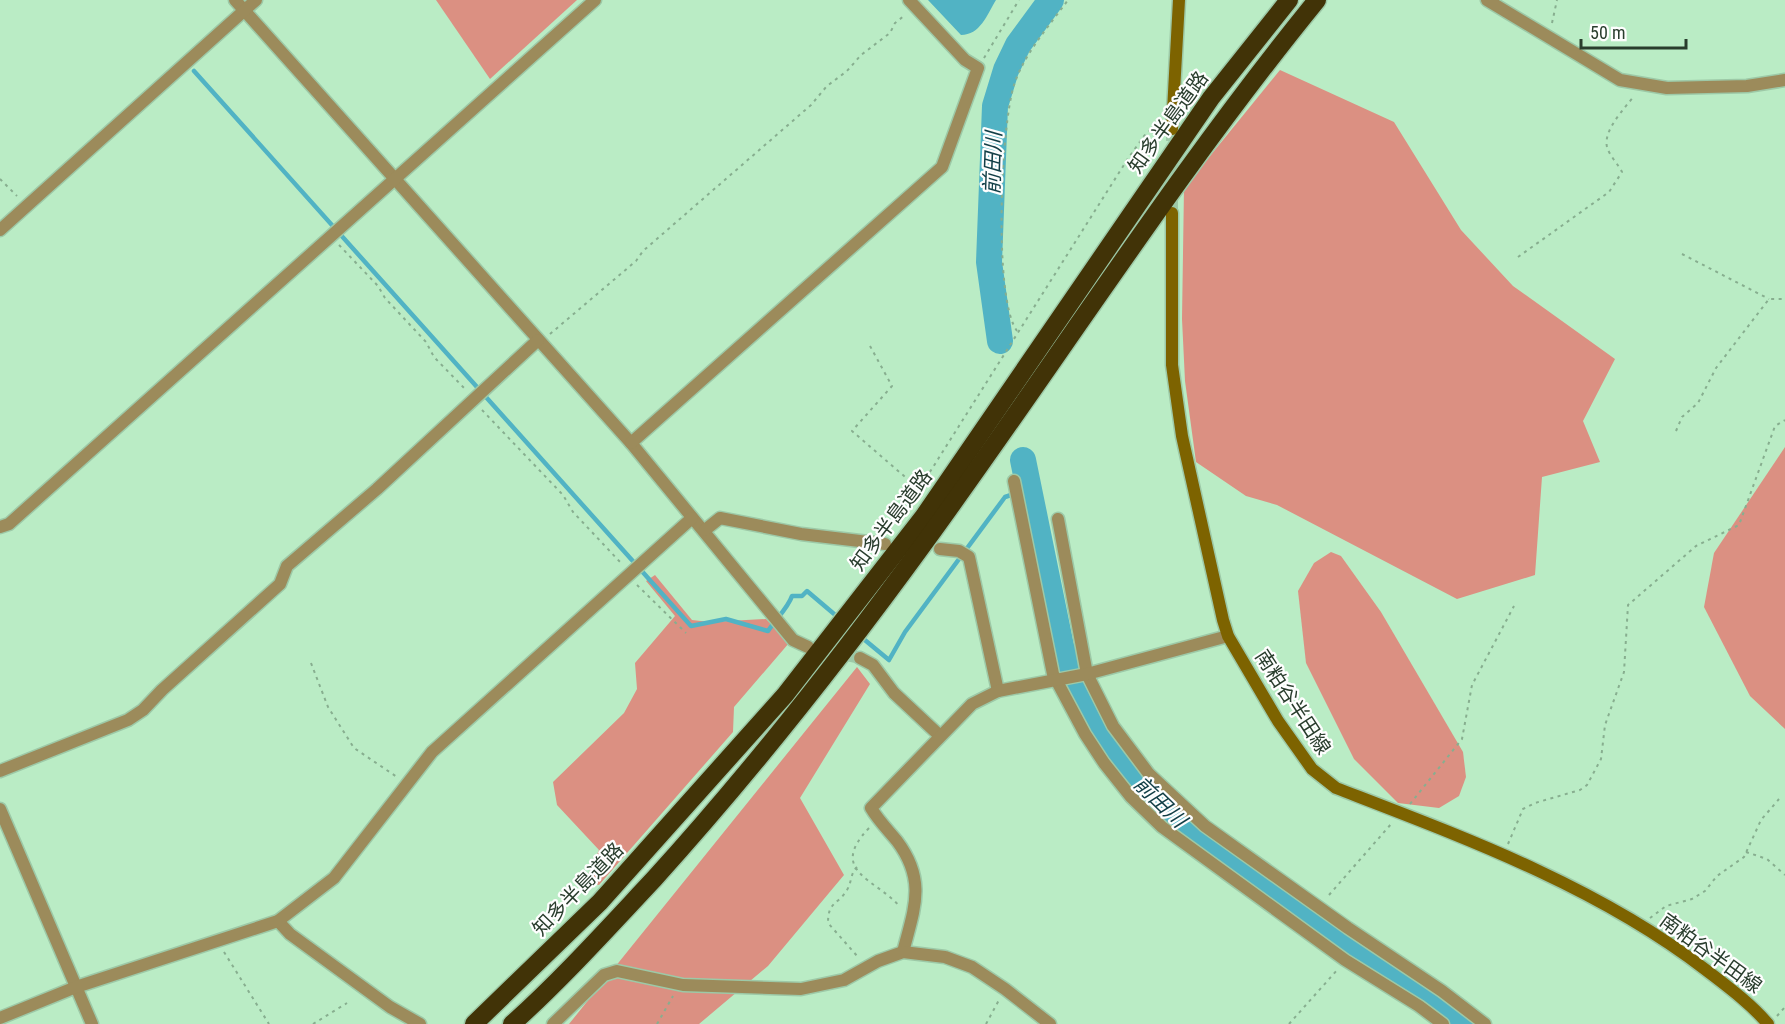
<svg xmlns="http://www.w3.org/2000/svg" width="1785" height="1024" font-family="'Roboto Condensed','Noto Sans JP',sans-serif">
  <style>
    .forest { fill: #db9082 }
    .water { fill: #51b3c4 }
    .lines { fill: none; stroke-linecap: round; stroke-linejoin: round }
    .stream { stroke: #51b3c4; stroke-width: 4.5 }
    .river { stroke: #51b3c4; stroke-width: 26 }
    .street-tunnel { stroke: #9dc9a7; stroke-width: 12; stroke-dasharray: 12 6; stroke-linecap: butt }
    .secondary-tunnel { stroke: #9dc9a7; stroke-width: 12; stroke-dasharray: 12 6; stroke-linecap: butt }
    .street-casing { stroke: #9dc9a7; stroke-width: 15 }
    .secondary-casing { stroke: #9dc9a7; stroke-width: 15 }
    .highway-casing { stroke: #9dc9a7; stroke-width: 21 }
    .path { stroke: #87ae8f; stroke-width: 2; stroke-dasharray: 3 4.5; stroke-linecap: butt }
    .street { stroke: #9c8b5b; stroke-width: 12 }
    .secondary { stroke: #7d6300; stroke-width: 12 }
    .highway { stroke: #413307; stroke-width: 18 }
    .labels { text-anchor: middle; dominant-baseline: central; stroke-width: 4.5; stroke-linejoin: round; paint-order: stroke }
    .street-label { font-size: 20px; fill: #293d2d; stroke: #fefefe }
    .water-label { font-size: 21px; font-style: italic; fill: #113e46; stroke: #fefefe }
  </style>
  <rect width="100%" height="100%" fill="#baecc5"/>
  <g class="forest">
    <polygon points="436,0 577,0 490,79"/>
    <polygon points="1280,70 1394,122 1461,230 1513,286 1615,359 1583,421 1600,462 1542,477 1535,575 1457,599 1277,505 1246,496 1196,462 1185,381 1182,319 1184,188"/>
    <polygon points="1785,447 1785,729 1750,696 1704,607 1714,553"/>
    <polygon points="1331,552 1341,556 1381,612 1463,752 1466,777 1459,796 1439,808 1398,803 1354,759 1306,663 1298,591 1314,563"/>
    <polygon points="655,575 692,620 710,622 766,619 789,643 734,707 733,732 599,885 585,882 599,850 557,805 553,782 624,713 637,689 635,663 675,616 646,581"/>
    <polygon points="857,667 870,684 800,798 844,875 768,966 699,1024 569,1024"/>
  </g>
  <path class="water" d="M928,0H996C987,15 980,35 961,35Z"/>
  <g class="lines">
    <g class="stream">
      <path d="M194,71L691,626L726,619L768,631C775,620 788,608 792,596H802L807,591L840,619"/>
      <polyline points="860,636 889,660 905,632 1005,497 1011,495"/>
    </g>
    <g class="river">
      <polyline points="1000,341 989,262 995,106 1006,70 1018,45 1051,0"/>
      <polyline points="1023,460 1061,646 1074,683 1094,723 1137,782 1191,832 1465,1024"/>
    </g>
    <polyline class="street-tunnel" points="814,648 860,658"/>
    <polyline class="secondary-tunnel" points="1172,129 1172,213"/>
    <g class="street-casing">
      <g id="street">
        <polyline points="235,0 631,443 793,640 808,647"/>
        <polyline points="1487,0 1620,80 1667,88 1747,86 1785,80"/>
        <polyline points="0,230 256,0"/>
        <polyline points="631,443 942,167 978,68 965,60 909,0"/>
        <polyline points="1014,481 1053,674 1085,734 1104,763 1131,797 1162,827 1345,960 1419,1006 1443,1024"/>
        <polyline points="1058,519 1087,674 1113,726 1149,774 1205,826 1348,928 1442,991 1485,1024"/>
        <polyline points="0,527 9,524 595,0"/>
        <polyline points="705,530 720,518 801,534 885,544"/>
        <polyline points="940,549 959,551 969,557 998,691"/>
        <polyline points="860,658 873,665 894,693 939,735"/>
        <polyline points="0,771 128,720 143,710 162,690 280,584 287,566 377,489 538,340"/>
        <polyline points="0,809 92,1024"/>
        <polyline points="278,921 290,934 390,1007 420,1024"/>
        <path d="M903,952C914,909 927,881 897,841C888,830 878,820 871,808L972,704L998,691L1087,674L1228,636"/>
        <polyline points="0,1018 76,987 278,921 334,878 432,752 692,518"/>
        <polyline points="553,1024 604,975 617,971 683,985 801,989 844,980 878,961 903,952 945,957 972,967 1005,989 1050,1024"/>
      </g>
    </g>
    <g class="secondary-casing">
      <g id="secondary">
        <polyline points="1172,129 1179,0"/>
        <path d="M1172,213V365L1182,436L1223,620L1228,636L1278,721L1312,769L1336,788C1463,837 1597,886 1706,970C1728,987 1750,1003 1768,1024"/>
      </g>
    </g>
    <g class="highway-casing">
      <g id="highway">
        <polyline points="474,1024 600,902 785,695 924,516 1211,98 1289,0"/>
        <path d="M512,1024C562,979 608,928 654,879C751,772 840,659 925,542C1056,362 1176,173 1317,0"/>
      </g>
    </g>
    <g class="path">
      <polyline points="1552,23 1557,0"/>
      <polyline points="984,58 1019,0"/>
      <polyline points="0,179 17,196"/>
      <polyline points="339,245 378,286 385,298 426,342 434,357 465,389"/>
      <polyline points="1682,254 1769,299"/>
      <path d="M1518,257L1609,192L1622,172C1618,164 1609,155 1607,147C1603,130 1625,108 1634,96"/>
      <path d="M1017,331C993,298 1001,126 1014,85C1024,54 1049,26 1068,0"/>
      <polyline points="550,334 636,261 643,251 811,105 827,86 847,71 861,55 890,33 895,23 905,15"/>
      <polyline points="870,346 892,386 852,431 919,489"/>
      <polyline points="482,410 563,495 573,512 621,563"/>
      <polyline points="1676,431 1682,417 1698,403 1716,368 1769,299 1785,299"/>
      <polyline points="885,532 916,494 1127,160 1144,136 1160,121"/>
      <polyline points="637,585 686,633"/>
      <polyline points="311,663 328,707 354,748 397,777"/>
      <polyline points="1410,804 1462,739 1472,685 1514,606"/>
      <path d="M869,828C827,872 877,879 900,907"/>
      <polyline points="1508,844 1523,809 1535,803 1580,790 1587,785 1601,759 1605,725 1624,672 1628,605 1696,546 1739,525 1775,426 1785,420"/>
      <polyline points="1746,852 1767,859 1785,875"/>
      <path d="M857,867C850,874 852,882 847,890C838,905 828,901 828,923L858,957"/>
      <polyline points="1329,895 1392,823"/>
      <polyline points="1650,918 1666,906 1692,899 1705,891 1717,876 1744,857 1761,820 1779,799"/>
      <polyline points="224,952 269,1024"/>
      <polyline points="1777,1016 1785,1007"/>
      <polyline points="313,1024 347,1003"/>
      <polyline points="657,1024 673,996"/>
      <polyline points="986,1024 999,1000"/>
      <polyline points="1289,1024 1338,969"/>
    </g>
    <use href="#street" class="street"/>
    <use href="#secondary" class="secondary"/>
    <use href="#highway" class="highway"/>
  </g>
  <g class="labels">
    <g class="street-label">
      <text transform="translate(1168 122) rotate(-54)">知多半島道路</text>
      <text transform="translate(891 520) rotate(-53)">知多半島道路</text>
      <text transform="translate(1293 702) rotate(57)">南粕谷半田線</text>
      <text transform="translate(578 889) rotate(-46)">知多半島道路</text>
      <text transform="translate(1711 953) rotate(36)">南粕谷半田線</text>
    </g>
    <g class="water-label">
      <text transform="translate(993 163) rotate(-88)">前田川</text>
      <text transform="translate(1160 802) rotate(44)">前田川</text>
    </g>
  </g>
  <path d="M1581 39v9h105v-9" fill="none" stroke="#293d2d" stroke-width="3"/>
  <text x="1590" y="39" font-size="18" fill="#293d2d" stroke="#fefefe" stroke-width="4.5" paint-order="stroke">50 m</text>
</svg>
